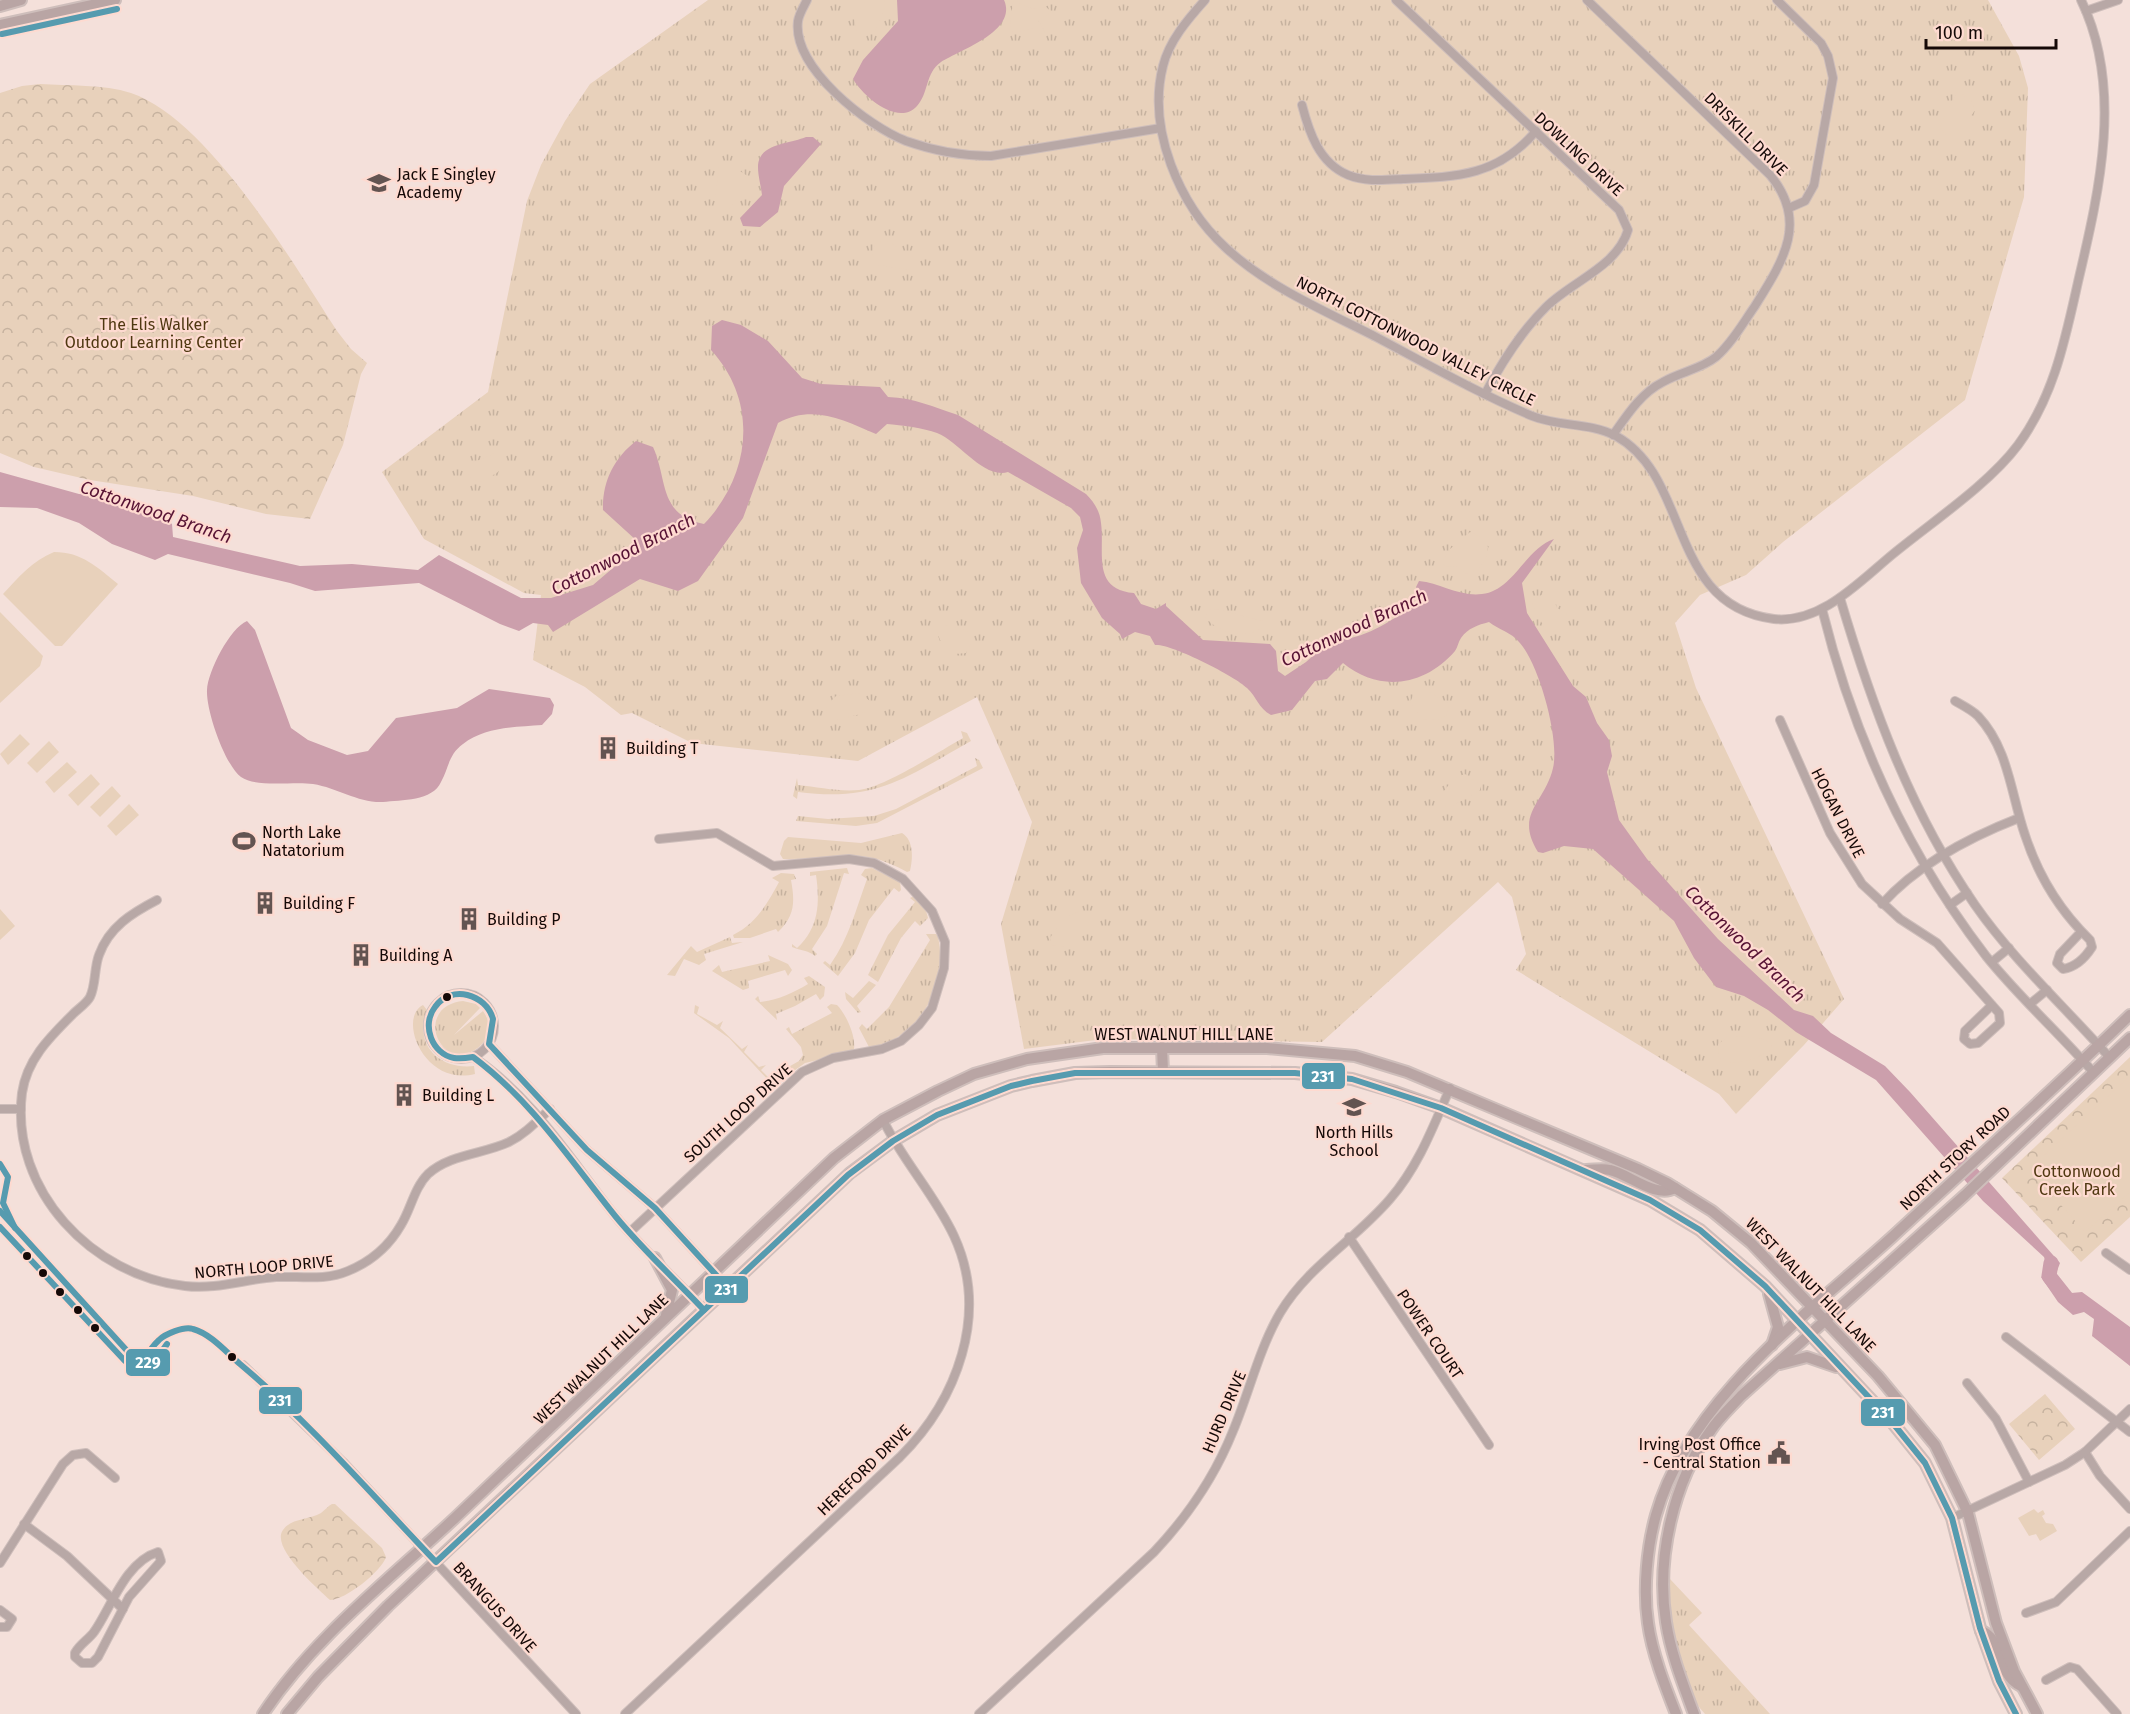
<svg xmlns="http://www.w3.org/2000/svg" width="2130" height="1714" font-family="'Fira Sans',sans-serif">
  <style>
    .grass { fill: url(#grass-tufts) }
    .forest { fill: url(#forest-crowns) }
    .garden { fill: #e8d1bb }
    .water { fill: #cc9fac }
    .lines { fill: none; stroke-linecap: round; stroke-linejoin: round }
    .river { stroke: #cc9fac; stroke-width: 15 }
    .street-casing { stroke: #cebebb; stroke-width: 10 }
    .secondary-casing { stroke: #cebebb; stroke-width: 14 }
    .street { stroke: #b8a8a6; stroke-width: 8 }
    .secondary { stroke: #b9a5a4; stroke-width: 10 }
    .bus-1-casing { stroke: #fedad0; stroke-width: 10 }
    .bus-2-casing { stroke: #fedad0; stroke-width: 10 }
    .bus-1 { stroke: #569baf; stroke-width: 6 }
    .bus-2 { stroke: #569baf; stroke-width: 6 }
    .bus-dot { fill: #150907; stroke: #fedad0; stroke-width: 2 }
    .labels { text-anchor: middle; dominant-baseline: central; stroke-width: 4.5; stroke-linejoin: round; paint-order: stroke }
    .street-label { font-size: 16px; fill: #150907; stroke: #fedad0 }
    .poi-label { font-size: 16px; fill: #150907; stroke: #fedad0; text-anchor: start }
    .park-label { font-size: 16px; fill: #4f3811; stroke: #fedad0 }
    .water-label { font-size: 18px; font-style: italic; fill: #571334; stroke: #fedad0 }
    .line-badge { stroke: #fedad0; stroke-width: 2 }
    .badge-label { font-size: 16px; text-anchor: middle; font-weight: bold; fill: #fff }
  </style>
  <defs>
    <pattern id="grass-tufts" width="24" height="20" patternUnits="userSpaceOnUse" patternTransform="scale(1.5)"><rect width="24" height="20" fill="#e8d1bb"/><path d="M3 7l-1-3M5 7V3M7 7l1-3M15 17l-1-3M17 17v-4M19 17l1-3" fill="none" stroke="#c6b29f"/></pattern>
    <pattern id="forest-crowns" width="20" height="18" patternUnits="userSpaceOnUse" patternTransform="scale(1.5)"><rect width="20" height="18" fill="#e8d1bb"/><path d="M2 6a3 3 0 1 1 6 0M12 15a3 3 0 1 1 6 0" fill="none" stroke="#c6b29f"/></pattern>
  </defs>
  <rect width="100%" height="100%" fill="#f4e0da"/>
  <g class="grass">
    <polygon points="708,0 1988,0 2019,56 2028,88 2024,197 1965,400 1783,542 1746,575 1700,595 1675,623 1696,688 1844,999 1804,1045 1736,1114 1719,1094 1516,970 1526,954 1512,897 1498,882 1322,1042 1104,1039 1024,1049 1001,924 1032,822 977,697 858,761 692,743 632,713 621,715 585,687 533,660 541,595 524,593 424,539 382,472 488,392 527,201 541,165 565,121 590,84"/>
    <path d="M961,731L967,733L971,741C905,778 877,802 798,792L797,799L793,796L797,778L798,785C818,787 839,792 859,790C885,787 938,752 963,738Z"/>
    <polygon points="975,758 979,760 983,768 877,823 856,826 796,821 798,816 828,819 874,816 896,809 977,766"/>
    <path d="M902,833C914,840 913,859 910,871L907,872C857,845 840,859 789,859H783L780,854L784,841L788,837L861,843Z"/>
    <path d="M847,868L849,874L844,873L827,926L812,949L817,954L815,956C808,950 801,951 792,947V944L797,948C819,928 820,903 816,875L810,876V872Z"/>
    <path d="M872,868L900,882L901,890L899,892L894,888L869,920L855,953L838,976L823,963L825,961L830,965C849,938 856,909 867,879L861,875L865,869Z"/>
    <path d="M781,873L794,874L796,879L791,880C795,902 795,916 778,932L776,929L750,938H734L733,935C756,924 767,904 779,882L772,878Z"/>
    <polygon points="914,896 925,907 928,918 920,926 915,921 901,938 878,982 868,975 888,935 915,902 910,898"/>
    <path d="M926,934H936L938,937C947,978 928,1021 891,1041C884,1044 877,1048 869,1047L859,1028L862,1024L867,1029L889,1007L930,940Z"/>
    <polygon points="730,937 732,943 743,942 704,954 706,960 699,965 684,959 675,976 667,975 691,946 697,952"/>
    <polygon points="768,955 788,964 792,970 788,976 785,970 748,981 749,988 743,990 712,971 719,965 722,972 770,961"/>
    <path d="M809,976L825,987L824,996L820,1000L816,994L795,1006L776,1014L777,1020L755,999L758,996L760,1002C778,1000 793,993 808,984L804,978Z"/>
    <polygon points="869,981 876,985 857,1006 861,1012 858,1013 846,999 845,992 853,998"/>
    <path d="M463,1001L476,1004L480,1008L454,1035L483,1011C505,1041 457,1073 439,1041C435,1034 434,1025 437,1018C441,1007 452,1002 463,1001Z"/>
    <path d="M831,1004L837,1005C846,1014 856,1036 854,1049L847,1053L805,1063L777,1083L769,1081L729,1038L694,1013L695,1005L699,1007L697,1014L717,1025L723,1021L720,1028L742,1049L748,1045L744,1052L759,1067L766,1065L761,1070L769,1078L799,1061L803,1055L801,1047L786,1029L789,1027L792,1034L832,1013L827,1007Z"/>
    <path d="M423,1005L427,1010C413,1045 440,1070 474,1066L475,1074C424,1087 397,1018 423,1005Z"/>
    <path d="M1670,1579L1702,1613L1689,1625L1770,1714H1705C1678,1685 1665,1618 1670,1579Z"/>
  </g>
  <g class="forest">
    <path d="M40,84C69,86 103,84 131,93C208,119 293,263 337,331L351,349L367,363L361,374L343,445L310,519L266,514L193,496L90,480L34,467L0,453V93L22,86Z"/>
    <polygon points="2130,1057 2130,1217 2081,1262 2002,1178"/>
    <polygon points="2045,1394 2075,1429 2039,1460 2009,1424"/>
    <path d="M332,1504H335L382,1548L386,1557C381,1572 345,1600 330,1600C318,1589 270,1547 283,1530C291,1518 309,1520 321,1513C325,1510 328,1506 332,1504Z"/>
  </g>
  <g class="garden">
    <polygon points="866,0 884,0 885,8 875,31 864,35 857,31 854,19"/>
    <polygon points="1013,1 1033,9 1046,7 1052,12 1038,20 1045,32 1039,34 1033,28 1013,33 1010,26"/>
    <path d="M1957,91L1971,100L1975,110C1969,120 1955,138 1944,134L1940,126Z"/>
    <polygon points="722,165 731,165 749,177 750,181 730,208 725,210 715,202 719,167"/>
    <path d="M886,240L915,258V267L911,270L878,265C872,258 871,253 875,244Z"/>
    <polygon points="495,453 503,459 498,472 482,482 472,480 468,474 470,464"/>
    <path d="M1470,532L1483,538L1488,547C1487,561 1481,570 1467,574L1457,567L1445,566L1442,562L1450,549Z"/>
    <path d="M54,552C82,552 97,567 118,584L62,646H55L3,594C19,577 32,561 54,552Z"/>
    <polygon points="1545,593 1553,597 1557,608 1567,613 1566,622 1555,632 1546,631 1532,604 1535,599"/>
    <path d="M1216,609L1263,621L1264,626C1247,641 1218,633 1205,617L1209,610Z"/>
    <polygon points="0,612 43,656 40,666 0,703"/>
    <polygon points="942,625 961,628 972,635 972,642 966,653 955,654 940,640 936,629"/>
    <polygon points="1420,691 1428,691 1449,704 1446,716 1437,720 1422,719 1410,702 1414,694"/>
    <polygon points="860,693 870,701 871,708 861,714 836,720 827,713 826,706 836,696"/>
    <polygon points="20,734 30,744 8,765 0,754"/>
    <polygon points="49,741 59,752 37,773 27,763"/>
    <polygon points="67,762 77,772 54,793 45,782"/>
    <polygon points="91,774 100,784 78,806 68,795"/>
    <path d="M1465,774L1480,785V790L1449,808L1442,804L1440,798C1445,788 1454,777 1465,774Z"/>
    <polygon points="112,786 121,796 100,817 90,807"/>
    <polygon points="129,804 139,815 116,836 107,826"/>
    <polygon points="0,909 15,926 0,940"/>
    <path d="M1082,911L1089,920L1086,929L1065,947L1052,945L1050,938C1057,926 1068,913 1082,911Z"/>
    <path d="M1741,1036C1754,1040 1768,1034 1773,1049C1757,1058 1735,1069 1719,1058L1718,1044L1726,1038Z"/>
    <polygon points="2130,1076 2130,1192 2085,1232 2029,1169"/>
    <polygon points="2034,1509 2038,1513 2043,1510 2045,1514 2042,1516 2046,1523 2053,1524 2057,1531 2040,1541 2036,1534 2029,1536 2018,1518"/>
  </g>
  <g class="water">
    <path d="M897,0H1004C1018,31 960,50 941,62C925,73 929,93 917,106C898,127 863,96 853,79L863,60L898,21Z"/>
    <path d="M806,137H813L821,144L784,186L778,212L760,227L743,226L740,218L762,195C761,186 758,176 758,167C758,143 790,144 806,137Z"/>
    <path d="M722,320L741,325L768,341L802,378L821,384L880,387L888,397C915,398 933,407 958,415L1086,494C1094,502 1100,511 1101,523C1105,552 1091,589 1134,593L1141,604L1156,609L1166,603V606L1203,640L1270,644L1276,651L1278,671L1285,676L1306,662L1333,638C1359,644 1395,618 1416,604L1422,596L1416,587L1419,581C1440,583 1460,597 1482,594C1513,591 1525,549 1554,539L1522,583L1527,613L1573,686L1586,697L1597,723L1609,740L1612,756L1607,772L1619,820L1647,859L1718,939L1794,1010L1813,1016L1831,1033L1885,1066L1910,1092L2060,1263L2051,1287L2061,1294L2082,1292L2130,1327V1366L2092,1336L2094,1319L2084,1312L2073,1315L2058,1302L2041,1277L2048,1271L2044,1257L1983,1201L1876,1080L1796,1032L1768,1010L1744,996L1716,987L1694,958L1674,921L1593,849L1564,846L1543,853L1538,852C1514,813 1545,803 1553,768C1560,740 1539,663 1519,642C1511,632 1499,630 1489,622C1478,625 1468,628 1461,638C1458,642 1458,647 1455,651C1425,686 1379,693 1343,663L1327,679L1315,681L1292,710L1271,715C1258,708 1257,697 1247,688C1235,676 1170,643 1155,645L1150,636L1135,632L1122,639L1120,634L1102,618L1081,583L1077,548L1083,530L1080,517L1071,508L1008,472C983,479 960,442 937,433C924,428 901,425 887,424L876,434C843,420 813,404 778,423L743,518L698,581L678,591L640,579L553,632L548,625L533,623L519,631L500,624L419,583L315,591L290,583L168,554L155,560L112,544L79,523L37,508L0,507V472L79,494L134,499L172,524L173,537L300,566L352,564L418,570L439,555L521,598H551L593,585L634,550L637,541L603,510C602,482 614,458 636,441L653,447C668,480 658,515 704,524C751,475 759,402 711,350L712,326Z"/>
    <path d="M247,621L255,630L291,728L308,740L347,755L368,751L396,718L457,708L489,689L550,698L554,705L552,714L542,725C516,727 485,727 463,744C448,755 449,768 441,782C433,801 401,800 383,802C358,803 338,788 313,784C294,781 256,788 241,777C225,765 206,711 207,690C208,671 230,628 247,621Z"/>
  </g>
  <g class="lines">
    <polyline class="river" points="2051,1263 2049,1276 2068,1300 2077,1305"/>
    <g class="street-casing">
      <g id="street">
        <path d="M807,0C804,6 799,14 798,21C792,68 868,126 906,141C934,151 962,156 991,156L1161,128"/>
        <path d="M1205,0C1188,19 1169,41 1163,66C1147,129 1179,205 1226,248C1268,287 1325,311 1376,337C1427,364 1478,393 1532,416C1559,427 1589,422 1616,436C1692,478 1667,606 1774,619C1821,624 1860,581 1893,554C1932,522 1989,484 2018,445C2054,396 2065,340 2078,282C2099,192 2124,88 2081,0"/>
        <path d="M1396,0L1619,210L1628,230C1617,267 1572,281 1546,307C1520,333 1502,362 1485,394"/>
        <path d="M1587,0L1770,175C1809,222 1783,261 1755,306C1743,323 1732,343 1716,357C1701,369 1680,372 1663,382C1641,393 1627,415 1613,435"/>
        <polyline points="1777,0 1821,43 1828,56 1833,78 1814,185 1805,201 1789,208"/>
        <polyline points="2086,11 2118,0"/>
        <path d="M1302,105C1309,132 1319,163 1348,175C1365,182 1384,180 1403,179C1457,177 1498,176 1536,131"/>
        <path d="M1840,598C1872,706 1910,811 1975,905C2014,961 2065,1007 2110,1058"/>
        <path d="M1822,609C1853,734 1907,853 1986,956C2019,997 2059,1033 2094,1073"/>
        <path d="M1955,701C1962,705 1972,710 1978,716C2009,749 2011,795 2025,835C2038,875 2060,911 2090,940L2092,947C2085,958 2076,967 2063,969L2057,963L2060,954L2081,932"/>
        <polyline points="1780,720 1830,833 1862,884 1900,919 1937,943 1999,1013 2000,1023 1978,1043 1970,1044 1964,1039 1965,1031 1992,1005"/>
        <path d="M157,900C132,913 109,927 99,955C94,968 96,985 90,997C87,1003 78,1009 73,1014C50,1037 27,1059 22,1093C10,1191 93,1276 185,1286C216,1290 246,1279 276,1277C300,1276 325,1281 348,1271C370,1262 389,1246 401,1225C411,1209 414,1188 428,1174C450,1154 484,1154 509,1142C525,1134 537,1121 550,1109"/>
        <path d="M1882,904C1918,864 1970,837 2019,818"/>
        <polyline points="1950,905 1967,893"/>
        <polyline points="1992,962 2009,948"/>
        <circle cx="461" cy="1026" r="33"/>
        <polyline points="2030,1004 2047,990"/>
        <polyline points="489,1044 587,1150 655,1208 728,1288"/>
        <path d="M473,1057C534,1098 571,1161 616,1217C643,1250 676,1279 704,1310"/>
        <polyline points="0,1109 21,1109"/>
        <polyline points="630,1232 802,1072 833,1058 882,1049 901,1041 919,1025 932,1008 944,968 945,942 932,911 903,879 874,863 849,859 773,866 717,833 659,839"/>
        <polyline points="1349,1237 1489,1445"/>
        <polyline points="2106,1253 2130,1270"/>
        <polyline points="2006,1337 2130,1432"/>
        <polyline points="243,1365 343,1462 576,1714"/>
        <polyline points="1967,1383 1996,1419 2029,1482"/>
        <polyline points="2085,1452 2100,1476 2130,1509"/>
        <polyline points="1952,1518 2065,1465 2085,1452 2130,1409"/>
        <polyline points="24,1524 67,1556 123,1609"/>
        <path d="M158,1552L161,1561L129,1597L98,1657L92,1663H82L75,1657V1653C80,1644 88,1640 94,1632C111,1608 125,1562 158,1552Z"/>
        <polyline points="0,1563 63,1464 73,1455 86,1453 115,1478"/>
        <polyline points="0,1610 12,1619 7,1627 0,1627"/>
        <polyline points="2026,1613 2056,1602 2130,1531"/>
        <polyline points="2046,1680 2070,1667 2077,1669 2117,1714"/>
        <path d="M625,1714L900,1457C957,1400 990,1314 954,1236C935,1195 903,1161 883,1120"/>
        <path d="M979,1714L1154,1552C1187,1517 1215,1476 1233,1431C1249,1393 1259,1349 1280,1313C1308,1266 1355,1240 1390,1199C1418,1167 1433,1127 1450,1088"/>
      </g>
    </g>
    <g class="secondary-casing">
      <g id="secondary">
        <polyline points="0,6 21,0"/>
        <polyline points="0,25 115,0"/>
        <polyline points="1162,1047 1163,1072"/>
        <path d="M1586,1170C1594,1170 1602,1168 1610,1170C1629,1174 1656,1199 1675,1188"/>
        <polyline points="655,1258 672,1290 666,1315"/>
        <polyline points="1769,1294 1778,1327 1772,1345"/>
        <polyline points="1780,1364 1807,1357 1836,1367"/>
        <path d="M1981,1631C2002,1637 1996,1674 2021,1686"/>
        <path d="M263,1714C314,1637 389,1580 456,1517C582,1397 708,1278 834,1158L883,1120L938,1091L974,1074L1027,1059L1103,1048H1267L1355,1056L1407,1072L1638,1169L1667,1183L1712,1211L1751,1243L1878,1376L1935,1445L1968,1513L1996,1623L2014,1671L2037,1714"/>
        <polyline points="287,1714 318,1677 388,1606 850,1173 893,1141 937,1115 1011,1086 1032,1081 1075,1073 1110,1072 1295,1073 1352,1079 1396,1092 1441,1108 1650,1200 1700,1230 1765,1286 1892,1422 1925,1463 1952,1518 1980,1628 1999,1681 2016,1714"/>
        <path d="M1676,1714C1665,1686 1652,1653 1648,1623C1643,1590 1647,1547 1656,1515C1688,1401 1807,1314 1891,1238C1971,1164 2052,1091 2130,1015"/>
        <path d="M1694,1714C1683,1684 1671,1654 1666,1622C1656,1559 1673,1482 1711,1430C1719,1418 1731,1407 1741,1396L1965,1195L2130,1038"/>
      </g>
    </g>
    <use href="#street" class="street"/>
    <use href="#secondary" class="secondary"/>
    <g class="bus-1-casing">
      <g id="bus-1">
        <polyline points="0,1164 8,1177 3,1203 15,1228"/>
        <path d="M0,1211L130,1354C151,1358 147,1351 159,1340C165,1334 184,1326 193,1329C211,1334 226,1352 240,1364C311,1424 372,1495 436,1562L848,1175L893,1141L937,1115L1011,1086L1032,1081L1075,1073H1295L1352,1079L1441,1108L1650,1200L1700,1230L1765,1286L1892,1422L1925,1463L1952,1518L1980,1628L1999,1681L2016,1714"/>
        <path d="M704,1310C675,1279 643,1250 616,1217C570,1160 532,1101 473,1057C467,1058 460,1059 454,1058C432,1054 421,1025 435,1007C451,984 486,994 493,1019L489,1044L587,1150L655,1208L728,1288"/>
      </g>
    </g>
    <g class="bus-2-casing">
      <g id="bus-2">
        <polyline points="2,34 117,9"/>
        <path d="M0,1227L125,1361C145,1369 156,1361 167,1344"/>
      </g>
    </g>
    <use href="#bus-1" class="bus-1"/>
    <use href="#bus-2" class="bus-2"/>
  </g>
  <defs>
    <g id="school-bare" transform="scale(1.8)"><path d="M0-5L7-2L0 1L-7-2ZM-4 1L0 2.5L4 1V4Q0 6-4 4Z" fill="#635451" stroke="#fedad0" stroke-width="2.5" paint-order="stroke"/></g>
    <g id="building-bare" transform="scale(1.8)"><path d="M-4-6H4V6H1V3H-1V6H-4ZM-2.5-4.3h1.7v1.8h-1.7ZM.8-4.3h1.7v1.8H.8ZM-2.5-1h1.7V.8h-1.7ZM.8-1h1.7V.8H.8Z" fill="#635451" stroke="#fedad0" stroke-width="2.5" paint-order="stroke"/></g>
    <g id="stadium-bare" transform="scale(1.8)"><path d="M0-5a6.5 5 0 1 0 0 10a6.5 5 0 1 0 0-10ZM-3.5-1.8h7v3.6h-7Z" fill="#635451" stroke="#fedad0" stroke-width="2.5" paint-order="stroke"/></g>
    <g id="civic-bare" transform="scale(1.8)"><path d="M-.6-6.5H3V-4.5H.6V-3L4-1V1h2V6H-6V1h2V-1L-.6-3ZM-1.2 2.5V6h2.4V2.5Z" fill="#635451" stroke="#fedad0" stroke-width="2.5" paint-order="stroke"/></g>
  </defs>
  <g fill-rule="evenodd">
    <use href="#school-bare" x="379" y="183"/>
    <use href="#building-bare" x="608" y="748"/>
    <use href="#stadium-bare" x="244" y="841"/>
    <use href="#building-bare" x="265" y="903"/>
    <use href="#building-bare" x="469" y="919"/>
    <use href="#building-bare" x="361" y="955"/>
    <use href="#building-bare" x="404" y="1095"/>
    <use href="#school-bare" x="1354" y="1107"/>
    <use href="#civic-bare" x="1779" y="1453"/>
  </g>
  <g class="bus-dot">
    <circle cx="447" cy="997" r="5"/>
    <circle cx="27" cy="1256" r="5"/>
    <circle cx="43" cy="1273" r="5"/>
    <circle cx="60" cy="1292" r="5"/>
    <circle cx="78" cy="1310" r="5"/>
    <circle cx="95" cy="1328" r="5"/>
    <circle cx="232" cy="1357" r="5"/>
  </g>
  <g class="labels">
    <g class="street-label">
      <text transform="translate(1746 134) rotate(45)">DRISKILL DRIVE</text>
      <text transform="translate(1579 154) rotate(43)">DOWLING DRIVE</text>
      <text transform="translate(1416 341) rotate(27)">NORTH COTTONWOOD VALLEY CIRCLE</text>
      <text transform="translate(1838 813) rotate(63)">HOGAN DRIVE</text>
      <text x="1184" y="1034">WEST WALNUT HILL LANE</text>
      <text transform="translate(738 1113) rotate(-42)">SOUTH LOOP DRIVE</text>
      <text transform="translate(1955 1158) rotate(-43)">NORTH STORY ROAD</text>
      <text transform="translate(264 1267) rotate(-5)">NORTH LOOP DRIVE</text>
      <text transform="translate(1811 1285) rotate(46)">WEST WALNUT HILL LANE</text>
      <text transform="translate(1430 1334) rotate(56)">POWER COURT</text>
      <text transform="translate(601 1359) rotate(-44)">WEST WALNUT HILL LANE</text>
      <text transform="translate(1224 1412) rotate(-67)">HURD DRIVE</text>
      <text transform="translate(864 1470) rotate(-44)">HEREFORD DRIVE</text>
      <text transform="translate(495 1607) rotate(48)">BRANGUS DRIVE</text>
    </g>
    <g class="poi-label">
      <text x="397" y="174">Jack E Singley<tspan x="397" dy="18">Academy</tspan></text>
      <text x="626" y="748">Building T</text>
      <text x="262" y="832">North Lake<tspan x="262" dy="18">Natatorium</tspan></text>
      <text x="283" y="903">Building F</text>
      <text x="487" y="919">Building P</text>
      <text x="379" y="955">Building A</text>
      <text x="422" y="1095">Building L</text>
      <text x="1354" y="1132" text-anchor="middle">North Hills<tspan x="1354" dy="18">School</tspan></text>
      <text x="1761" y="1444" text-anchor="end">Irving Post Office<tspan x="1761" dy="18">- Central Station</tspan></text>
    </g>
    <g class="park-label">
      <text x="154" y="324">The Elis Walker<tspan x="154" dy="18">Outdoor Learning Center</tspan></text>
      <text x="2077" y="1171">Cottonwood<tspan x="2077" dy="18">Creek Park</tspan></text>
    </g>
    <g class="water-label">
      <text transform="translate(156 512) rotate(19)">Cottonwood Branch</text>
      <text transform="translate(623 554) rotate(-27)">Cottonwood Branch</text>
      <text transform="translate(1354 628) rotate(-25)">Cottonwood Branch</text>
      <text transform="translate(1745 944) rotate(44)">Cottonwood Branch</text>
    </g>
  </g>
  <g class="line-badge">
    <rect x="1301" y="1062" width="45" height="28" rx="6" fill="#569baf"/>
    <rect x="704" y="1275" width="45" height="29" rx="6" fill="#569baf"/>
    <rect x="125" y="1348" width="46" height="29" rx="6" fill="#569baf"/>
    <rect x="258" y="1386" width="45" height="29" rx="6" fill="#569baf"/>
    <rect x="1860" y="1398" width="46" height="29" rx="6" fill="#569baf"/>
  </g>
  <g class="badge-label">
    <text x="1323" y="1082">231</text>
    <text x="726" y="1295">231</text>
    <text x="148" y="1368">229</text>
    <text x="280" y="1406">231</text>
    <text x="1883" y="1418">231</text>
  </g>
  <path d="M1926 39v9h130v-9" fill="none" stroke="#150907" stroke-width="3"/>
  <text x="1935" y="39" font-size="18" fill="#150907" stroke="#fedad0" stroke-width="4.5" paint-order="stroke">100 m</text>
</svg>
